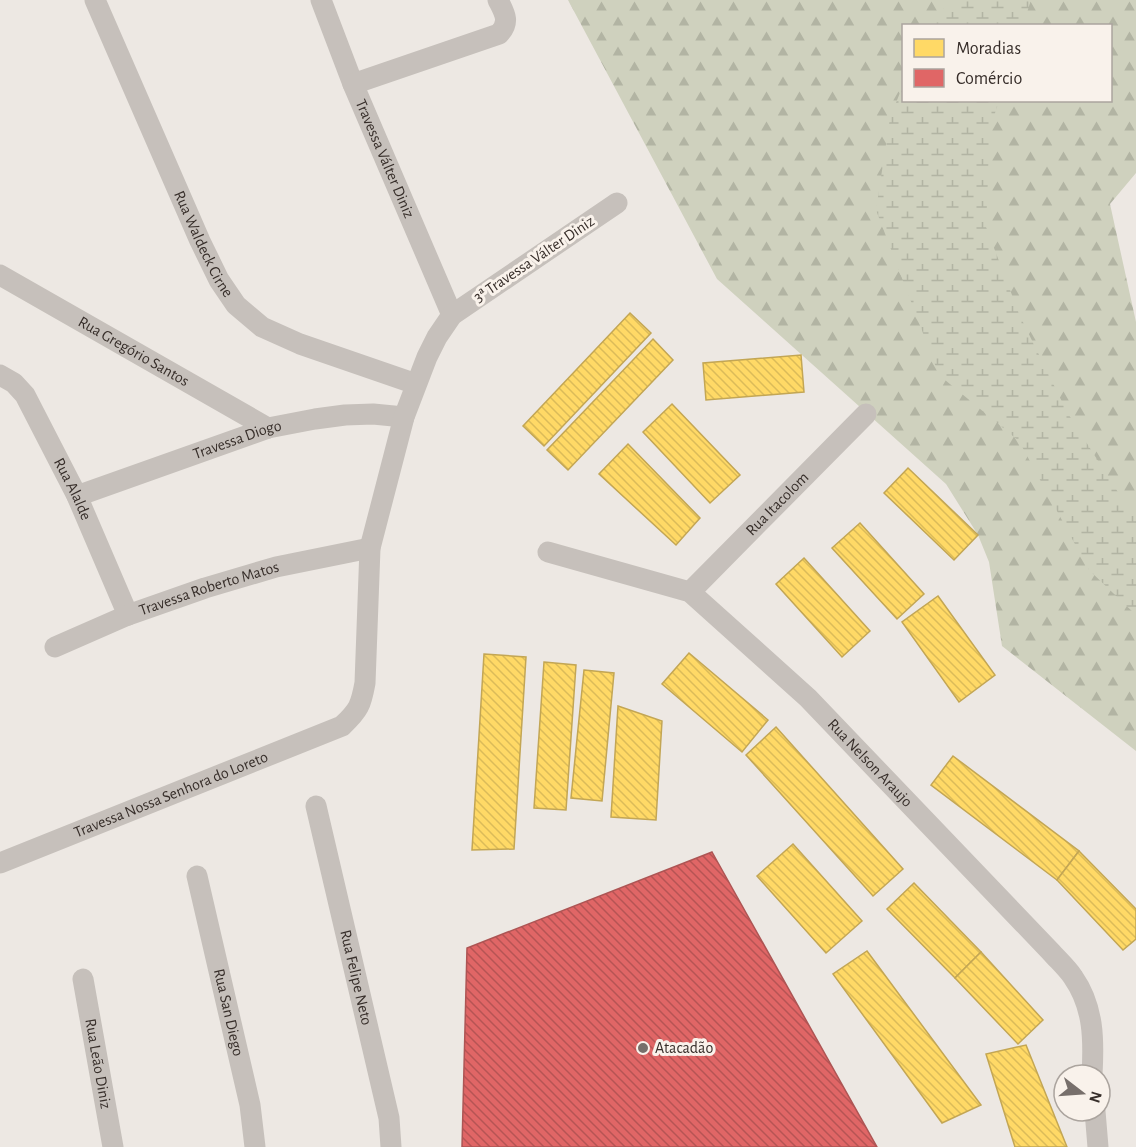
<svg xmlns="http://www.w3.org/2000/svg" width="1136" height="1147" font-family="'Alegreya Sans',sans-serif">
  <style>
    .forest { fill: url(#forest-firs); fill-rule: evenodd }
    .wetland { fill: url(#wetland-marsh) }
    .homes { fill: url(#homes-back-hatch); stroke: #c3a654; stroke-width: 1.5 }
    .shops { fill: url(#shops-back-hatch); stroke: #ad5554; stroke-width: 1.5 }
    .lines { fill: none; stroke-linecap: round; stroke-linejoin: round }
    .street { stroke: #c6c0bb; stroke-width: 21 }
    .poi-dot { fill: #776f6b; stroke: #f9f2eb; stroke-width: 2 }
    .labels { text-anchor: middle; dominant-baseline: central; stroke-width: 6; stroke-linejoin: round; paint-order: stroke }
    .street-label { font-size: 16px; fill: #372e2a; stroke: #f9f2eb }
    .poi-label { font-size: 16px; fill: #372e2a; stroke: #f9f2eb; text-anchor: start }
  </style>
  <defs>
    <pattern id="forest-firs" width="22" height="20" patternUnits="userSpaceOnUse" patternTransform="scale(1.5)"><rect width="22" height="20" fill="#cfd1be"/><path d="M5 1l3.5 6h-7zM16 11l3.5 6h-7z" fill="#b2b4a3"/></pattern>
    <pattern id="wetland-marsh" width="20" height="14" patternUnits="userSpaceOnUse" patternTransform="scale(1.5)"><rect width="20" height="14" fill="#cfd1be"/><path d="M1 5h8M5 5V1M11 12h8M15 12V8" fill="none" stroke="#b2b4a3"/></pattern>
    <pattern id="homes-back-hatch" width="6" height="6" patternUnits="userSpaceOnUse" patternTransform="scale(1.5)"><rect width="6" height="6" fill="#ffd966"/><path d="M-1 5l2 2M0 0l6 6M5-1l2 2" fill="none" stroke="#dbbb59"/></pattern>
    <pattern id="shops-back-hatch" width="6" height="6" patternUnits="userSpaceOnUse" patternTransform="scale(1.5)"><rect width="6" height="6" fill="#e06666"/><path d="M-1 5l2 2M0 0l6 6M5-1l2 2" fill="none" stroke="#b65454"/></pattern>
  </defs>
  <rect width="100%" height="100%" fill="#ede8e3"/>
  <path class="forest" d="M568,0H1136V173L1110,204L1136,322V751L1002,646L989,562L978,535L946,484L717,279ZM904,26H1110V100H904Z"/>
  <g class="wetland">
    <polygon points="949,0 1031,0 1023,25 933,25"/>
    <polygon points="903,85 904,100 999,101 990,128 986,227 1020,316 1067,412 1121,497 1136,515 1136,615 1089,570 1019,441 939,375 876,210 890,118"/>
  </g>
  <g class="homes">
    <polygon points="630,313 651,333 544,446 523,426"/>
    <polygon points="653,339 673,360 568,470 547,450"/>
    <polygon points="801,355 804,392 706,400 703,363"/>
    <polygon points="672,404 740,475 710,503 643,432"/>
    <polygon points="628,444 700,518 676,545 599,474"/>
    <polygon points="908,468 978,535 954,560 884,493"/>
    <polygon points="860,523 924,594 897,619 832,548"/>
    <polygon points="804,558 870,631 842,657 776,584"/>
    <polygon points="938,596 995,675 959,702 902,622"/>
    <polygon points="689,653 768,720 742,752 662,684"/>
    <polygon points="484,654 526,657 514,849 472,850"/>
    <polygon points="544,662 576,665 566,810 534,808"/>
    <polygon points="584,670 614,673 602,801 571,798"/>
    <polygon points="618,706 662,721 656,820 611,817"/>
    <polygon points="776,727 903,869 873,896 746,755"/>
    <polygon points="953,756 1079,851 1057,880 931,785"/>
    <polygon points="793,844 862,921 826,953 757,876"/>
    <polygon points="1079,851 1136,909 1136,939 1123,950 1057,880"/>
    <polygon points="914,883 981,952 955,978 887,909"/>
    <polygon points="867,951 981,1105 942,1123 833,974"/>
    <polygon points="981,952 1043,1020 1018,1044 955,978"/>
    <polygon points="1026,1045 1067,1147 1015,1147 986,1054"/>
  </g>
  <polygon class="shops" points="712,852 877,1147 462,1147 467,948"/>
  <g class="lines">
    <g class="street">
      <path id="s1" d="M95,0L200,241L219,280L236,305L262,327L300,344L416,384"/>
      <path id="s2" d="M321,0L353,84L452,315"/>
      <path d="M353,84L499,34C511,22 504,12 498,0"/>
      <path id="s3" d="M0,275L268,428"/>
      <path id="s4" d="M0,375L14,383L25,395L77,496L128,615"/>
      <path id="s5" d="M77,496L268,428L315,419L345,415L373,414L404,417"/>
      <path id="s6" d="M548,552L690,592L808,698L1051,952C1058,960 1067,968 1073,977C1094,1007 1094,1040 1092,1075"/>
      <path id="s7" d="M690,592L866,414"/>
      <path id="s8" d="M55,647L128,615L205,588L276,567L370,548"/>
      <path id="s9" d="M316,806L389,1118L391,1147"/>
      <path id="s10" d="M0,863L342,726C359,710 361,705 365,683L370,548L404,417L427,357L437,337L452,315L617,203"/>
      <path id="s11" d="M197,876L250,1105L255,1147"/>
      <path id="s12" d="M83,979L113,1147"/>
      <polyline points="1095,1111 1098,1147"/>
    </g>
  </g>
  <circle class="poi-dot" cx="643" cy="1048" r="6"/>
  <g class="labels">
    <g class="street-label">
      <text stroke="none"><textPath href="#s2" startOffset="171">Travessa Válter Diniz</textPath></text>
      <text stroke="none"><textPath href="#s1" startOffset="267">Rua Waldeck Cirne</textPath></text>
      <text transform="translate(534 259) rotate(-34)">3ª Travessa Válter Diniz</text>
      <text stroke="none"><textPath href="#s3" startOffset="154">Rua Gregório Santos</textPath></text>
      <text stroke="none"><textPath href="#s5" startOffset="170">Travessa Diogo</textPath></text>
      <text stroke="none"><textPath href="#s4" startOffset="138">Rua Alalde</textPath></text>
      <text stroke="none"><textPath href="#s7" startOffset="124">Rua Itacolom</textPath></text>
      <text stroke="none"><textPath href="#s8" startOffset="165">Travessa Roberto Matos</textPath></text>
      <text stroke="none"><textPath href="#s6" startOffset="396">Rua Nelson Araujo</textPath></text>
      <text stroke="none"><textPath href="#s10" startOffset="184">Travessa Nossa Senhora do Loreto</textPath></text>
      <text stroke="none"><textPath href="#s9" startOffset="176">Rua Felipe Neto</textPath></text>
      <text stroke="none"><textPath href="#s11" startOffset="140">Rua San Diego</textPath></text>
      <text stroke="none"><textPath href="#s12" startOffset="86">Rua Leão Diniz</textPath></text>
    </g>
    <g class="poi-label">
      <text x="655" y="1048">Atacadão</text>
    </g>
  </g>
  <rect x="902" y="24" width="210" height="78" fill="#f9f2eb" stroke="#aba49e" stroke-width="1.5"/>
  <rect x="914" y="39" width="30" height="18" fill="#ffd966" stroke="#aba49e" stroke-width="1.5"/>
  <text x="956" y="54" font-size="18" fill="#372e2a">Moradias</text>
  <rect x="914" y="69" width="30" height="18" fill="#e06666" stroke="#aba49e" stroke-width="1.5"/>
  <text x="956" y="84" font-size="18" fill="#372e2a">Comércio</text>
  <g transform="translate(1082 1093) rotate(107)"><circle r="28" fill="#f9f2eb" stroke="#aba49e" stroke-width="1.5"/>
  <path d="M0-4.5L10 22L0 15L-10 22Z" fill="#776f6b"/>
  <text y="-9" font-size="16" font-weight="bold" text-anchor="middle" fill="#372e2a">N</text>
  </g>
</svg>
